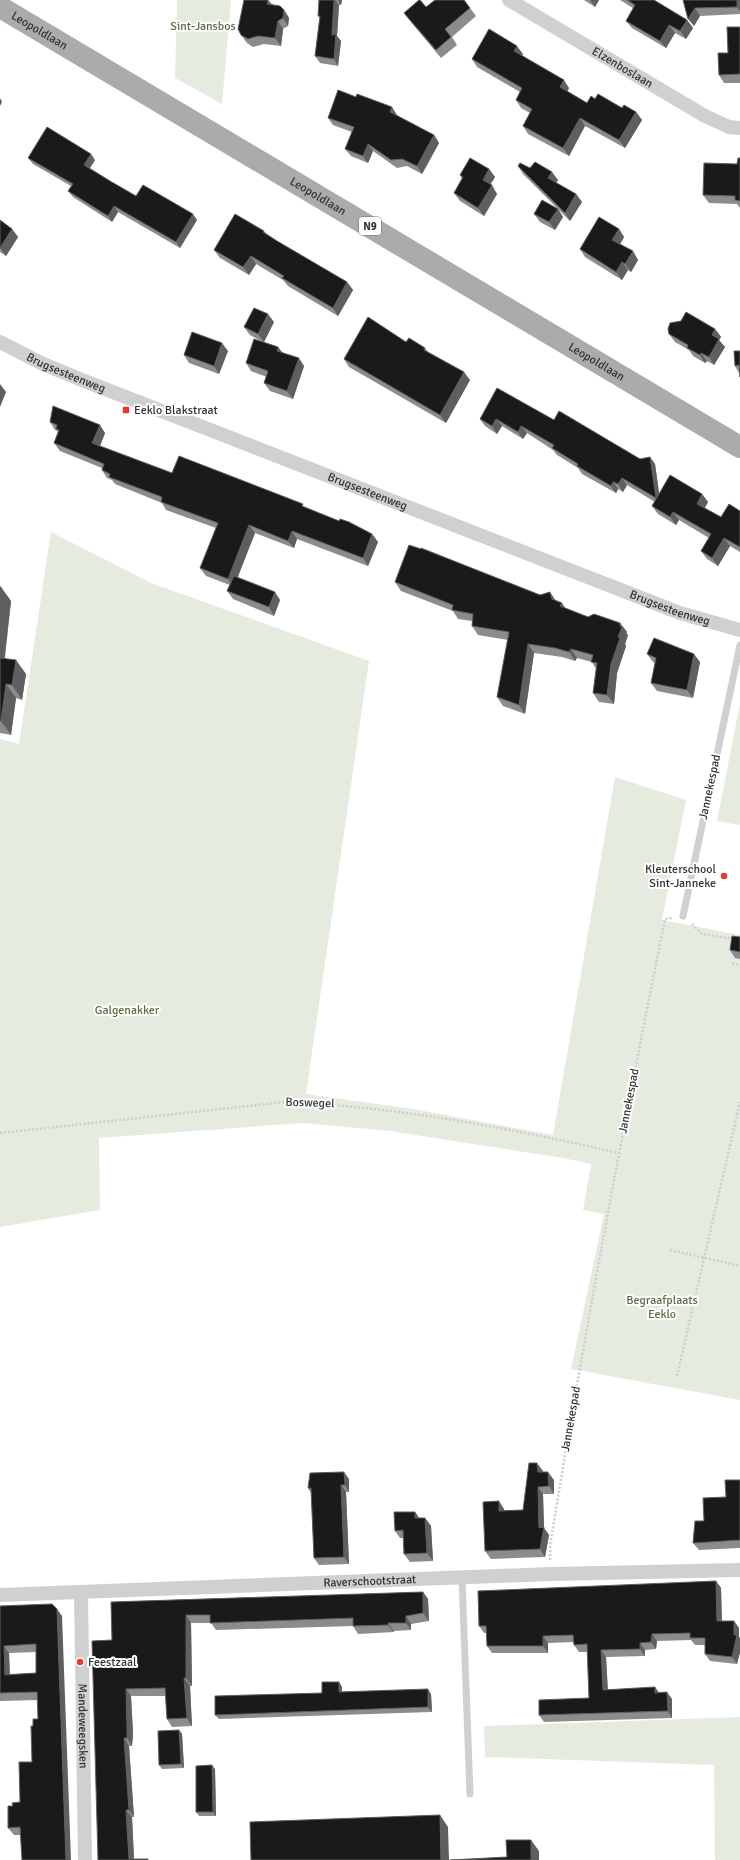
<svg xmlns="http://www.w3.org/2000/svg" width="740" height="1860" font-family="Signika,sans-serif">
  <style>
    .green { fill: #e5ecdf }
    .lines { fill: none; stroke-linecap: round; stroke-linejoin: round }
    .path { stroke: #cdcdcd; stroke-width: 2.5; stroke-dasharray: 2 2; stroke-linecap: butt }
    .lane { stroke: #d0d0d0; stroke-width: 7 }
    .street { stroke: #d0d0d0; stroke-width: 14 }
    .primary { stroke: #ababab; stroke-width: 22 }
    .wall { fill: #8c8c8c; fill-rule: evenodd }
    .shaded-wall { fill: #5f5f5f }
    .building { fill: #1a1a1a; stroke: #5f5f5f; fill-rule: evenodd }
    .poi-dot { fill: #eb3534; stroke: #fff; stroke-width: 1.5 }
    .labels { text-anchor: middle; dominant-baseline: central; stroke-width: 4; stroke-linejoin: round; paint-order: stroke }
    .shield { fill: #fff; stroke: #707070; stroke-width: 1 }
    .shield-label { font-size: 11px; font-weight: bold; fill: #333 }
    .park-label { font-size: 12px; fill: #52713d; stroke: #fff }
    .street-label { font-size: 12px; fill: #333; stroke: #fff }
    .poi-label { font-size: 12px; fill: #333; stroke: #fff; text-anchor: start }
  </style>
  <rect width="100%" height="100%" fill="#fff"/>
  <g class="green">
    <polygon points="177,0 231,0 222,104 175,78"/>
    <polygon points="51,532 151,583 369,661 306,1094 413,1109 553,1135 615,777 686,800 662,920 740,935 740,1400 571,1369 604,1214 583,1210 591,1164 563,1158 390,1131 302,1123 99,1138 100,1210 0,1227 0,739 19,744"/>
    <polygon points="740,703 740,825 717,821"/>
    <polygon points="740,1717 740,1860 715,1860 714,1765 485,1757 484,1726"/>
  </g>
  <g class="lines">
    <g class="path">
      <polyline points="692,924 702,934 740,940"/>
      <polyline points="732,963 740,965"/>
      <path d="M0,1133L286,1102C398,1107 509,1128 618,1153"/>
      <polyline points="670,1250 740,1266"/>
      <polyline points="677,1376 740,1102"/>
      <path d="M550,1560V1546C584,1336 623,1127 665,919L672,918"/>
    </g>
    <g class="lane">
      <polyline points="683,916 740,645"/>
      <polyline points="462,1578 470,1794"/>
    </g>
    <g class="street">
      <path id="s1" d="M509,0L705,116L729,127L740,128"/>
      <path id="s2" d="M0,342L41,363L82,380L680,613L740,630"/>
      <path id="s3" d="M81,1592L85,1860"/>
      <path id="s4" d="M0,1595L551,1574L740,1570"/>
    </g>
    <path class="primary" id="s5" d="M0,7L740,447"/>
  </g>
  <g class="wall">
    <polygon points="268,0 272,4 284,10 289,18 288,26 283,29 281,46 264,44 253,47 247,43 241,35"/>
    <polygon points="319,0 342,0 341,5 339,5 337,36 341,41 338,66 320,63 315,56 320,18 318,16"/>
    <polygon points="584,0 599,0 595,7"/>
    <polygon points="620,0 654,0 687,20 693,28 686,39 675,33 666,48 632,28 626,21 633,8"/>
    <polygon points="683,0 740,0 740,14 700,16 694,26"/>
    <polygon points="426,7 470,8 476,16 452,37 457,45 441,58 410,21 404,13"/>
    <polygon points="740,27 740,83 724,83 719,75"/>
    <polygon points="523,54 522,55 569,88 567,91 587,103 595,99 636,112 642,120 625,148 585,126 569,156 528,134 523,126 530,113 521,108 516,100 520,92 477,67 472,59"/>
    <polygon points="397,115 434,135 439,143 422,174 407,166 397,168 373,151 368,163 351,156 345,149 352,132 333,125 328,118"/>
    <polygon points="28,158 95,160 90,168 110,181 136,196 197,220 180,248 118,212 112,222 73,197 68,191 71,186 33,164"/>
    <polygon points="740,158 740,208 737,204 709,203 703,195 737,164"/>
    <polygon points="518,166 530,168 558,180 556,183 576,194 582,202 570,221 523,174"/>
    <polygon points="489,169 495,177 490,185 497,194 484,216 460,201 454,193 462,179 460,175"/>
    <polygon points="558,209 563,217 555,230 540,222 534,214"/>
    <polygon points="0,220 12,229 18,237 6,256 0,252"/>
    <polygon points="619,229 624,237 620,244 638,260 631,272 628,270 622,280 585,257 580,249"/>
    <polygon points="264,231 267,234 277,241 347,282 353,290 338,316 288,286 283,280 256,264 249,275 220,258 214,250"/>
    <polygon points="274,322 264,342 278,347 282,352 304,366 293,399 270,391 264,383 267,377 251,371 246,363 263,342 250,335 244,327"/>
    <polygon points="715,329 721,337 719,340 725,347 714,365 707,361 705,363 693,356 689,350 675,342 669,334"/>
    <polygon points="425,348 429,353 470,380 446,423 349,367 344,359"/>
    <polygon points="228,351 219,374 189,363 184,355"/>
    <polygon points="740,351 740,378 739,373 735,366"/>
    <polygon points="480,419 554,420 640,459 650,457 655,464 659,494 702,494 708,502 705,508 721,517 740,511 740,552 730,546 718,566 707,559 701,551 709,538 679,520 676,525 658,514 652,506 655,502 627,485 623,492 618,489 616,493 582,474 578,468 557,455 553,450 527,433 523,439 502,426 497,434 485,426"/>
    <polygon points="50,422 105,433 100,446 172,473 305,508 372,534 378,542 368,566 297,539 294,548 255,533 237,577 280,600 274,616 233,599 227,591 230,585 206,576 200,568 216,528 166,510 162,503 115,484 112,480 107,478 102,470 102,468 60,451 54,443 58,432 57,431 55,430"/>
    <polygon points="395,582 556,601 565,608 588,617 620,623 627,632 626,633 628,635 625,644 626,646 617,673 614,704 599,702 593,693 596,669 592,662 577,658 575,661 562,657 534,653 525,714 503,706 497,697 508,640 478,635 472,626 472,621 458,619 453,611 401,591"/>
    <polygon points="0,587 11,601 5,658 26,674 22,700 16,698 11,735 0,733"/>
    <polygon points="647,654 700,662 693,698 657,691 651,683 655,663 653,662"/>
    <polygon points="740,937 740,959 735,958 730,950"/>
    <polygon points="543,1471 543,1472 554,1480 554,1494 543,1494 544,1528 549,1535 545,1557 491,1559 485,1551 504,1509 504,1510 523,1510"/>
    <polygon points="349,1479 349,1492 346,1492 349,1564 319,1565 314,1558 311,1493 308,1488"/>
    <polygon points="740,1480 740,1548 699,1550 693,1543 704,1521 726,1497"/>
    <polygon points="415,1512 419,1518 425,1518 431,1526 433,1561 410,1562 404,1554 404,1538 400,1538 395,1531"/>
    <polygon points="716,1581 721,1588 722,1621 734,1621 739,1628 739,1637 740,1638 740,1652 737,1664 710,1661 705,1654 705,1645 695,1645 691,1640 657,1641 656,1649 645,1650 645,1656 606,1657 608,1689 659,1692 672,1699 672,1718 544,1722 539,1715 589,1698 587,1652 579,1652 574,1645 574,1642 548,1643 548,1653 492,1653 487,1646 487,1633 484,1633 479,1626"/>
    <polygon points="423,1592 428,1599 429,1621 411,1624 411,1630 394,1631 394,1632 358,1634 353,1626 216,1630 211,1623 191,1623 192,1686 190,1686 192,1726 172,1727 167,1719 166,1696 131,1696 133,1734 132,1746 129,1746 134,1817 132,1817 134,1859 148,1859 148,1860 98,1860 112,1640 111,1602"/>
    <path d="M0,1606L62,1616L20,1835H14L8,1828L13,1806L20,1802L32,1762L33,1726L38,1719V1700L0,1701ZM36,1652V1673L10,1674L9,1653Z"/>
    <polygon points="339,1682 342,1687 342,1692 431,1694 432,1712 219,1719 215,1715 322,1693"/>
    <polygon points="179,1730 182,1734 184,1768 162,1769 159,1765"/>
    <polygon points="215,1769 216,1816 199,1816 196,1812"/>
  </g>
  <g class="shaded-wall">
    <polygon points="268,0 273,7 267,4"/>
    <polygon points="334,0 335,0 339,5 337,36 341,41 338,66 334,59 332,35"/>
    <polygon points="338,0 342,0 341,5"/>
    <polygon points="590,0 599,0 595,7"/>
    <polygon points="737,0 740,0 740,11 737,7"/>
    <polygon points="695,8 700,16 694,26 688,19"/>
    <polygon points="284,10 289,18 288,26 283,18"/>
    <polygon points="687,20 693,28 686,39 680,31"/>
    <polygon points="278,21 283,29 281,46 275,38"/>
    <polygon points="669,25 675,33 666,48 660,41"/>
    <polygon points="517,46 523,54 520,59 514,51"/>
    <polygon points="564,80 569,88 566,95 560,87"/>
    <polygon points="0,98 2,102 0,106"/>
    <polygon points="392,107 397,115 396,119 390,112"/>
    <polygon points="636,112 642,120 625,148 619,140"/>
    <polygon points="580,118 585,126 569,156 563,148"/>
    <polygon points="434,135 439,143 422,174 417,166"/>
    <polygon points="368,144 373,151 368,163 363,156"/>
    <polygon points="91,154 95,160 88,171 84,165"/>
    <polygon points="489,169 495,177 488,188 483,180"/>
    <polygon points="552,172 558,180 554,187 548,178"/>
    <polygon points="492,185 497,194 484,216 478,208"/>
    <polygon points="576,194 582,202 570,221 565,213"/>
    <polygon points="114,206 118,212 112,222 108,216"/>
    <polygon points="558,209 563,217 555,230 549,222"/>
    <polygon points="193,214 197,220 180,248 176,242"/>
    <polygon points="12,229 18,237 6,256 0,248"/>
    <polygon points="619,229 624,237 618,248 612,240"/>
    <polygon points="633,251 638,260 631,272 625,264"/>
    <polygon points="251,256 256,264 249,275 243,267"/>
    <polygon points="622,262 628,270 622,280 616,272"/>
    <polygon points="347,282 353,290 338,316 333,308"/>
    <polygon points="268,314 274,322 264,342 258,334"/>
    <polygon points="715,329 721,337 719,340 725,347 714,365 709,357 712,335"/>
    <polygon points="222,343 228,351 219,374 214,366"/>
    <polygon points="278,347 284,355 277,351"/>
    <polygon points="701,353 707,361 705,363 700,355"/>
    <polygon points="299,358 304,366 293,399 287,391"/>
    <polygon points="464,372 470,380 446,423 440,415"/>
    <polygon points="0,384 6,392 0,407"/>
    <polygon points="496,419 502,426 497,434 492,426"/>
    <polygon points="100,425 105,433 98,451 92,443"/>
    <polygon points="521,426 527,433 523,439 518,432"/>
    <polygon points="650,457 655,464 661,506 656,498"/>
    <polygon points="622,478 627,485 623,492 618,484"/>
    <polygon points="613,482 618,489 616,493 611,486"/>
    <polygon points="702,494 708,502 702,512 697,504"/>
    <polygon points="673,512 679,520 676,525 670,517"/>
    <polygon points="249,525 255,533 234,587 228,579"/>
    <polygon points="292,531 297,539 294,548 288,541"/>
    <polygon points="372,534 378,542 368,566 363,558"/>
    <polygon points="724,538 730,546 718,566 712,558"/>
    <polygon points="1,587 11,601 3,671 0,667 0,599"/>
    <polygon points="275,592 280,600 274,616 269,607"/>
    <polygon points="550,592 556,601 552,599"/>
    <polygon points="562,603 568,612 560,606"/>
    <polygon points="620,623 627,632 626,633 628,635 625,644 626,646 617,673 614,704 607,695 611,664"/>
    <polygon points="528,644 534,653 525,714 519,705"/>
    <polygon points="571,649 577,658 575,661 569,652"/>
    <polygon points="694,654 700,662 693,698 687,690"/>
    <polygon points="16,660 26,674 22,700 12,685"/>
    <polygon points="6,684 16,698 11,735 1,721"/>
    <polygon points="537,1463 543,1471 543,1480 538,1472"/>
    <polygon points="344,1472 349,1479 349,1492 345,1485"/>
    <polygon points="548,1472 554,1480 554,1494 549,1486"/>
    <polygon points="341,1485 346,1492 349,1564 344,1557"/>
    <polygon points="538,1487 543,1494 544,1528 549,1535 545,1557 540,1549"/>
    <polygon points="499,1501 504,1509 505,1518 499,1511"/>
    <polygon points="415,1512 420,1519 415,1518"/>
    <polygon points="425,1518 431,1526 433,1561 427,1553"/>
    <polygon points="716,1581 721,1588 722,1628 717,1621"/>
    <polygon points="423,1592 428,1599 429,1621 423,1613"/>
    <polygon points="57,1609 62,1616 71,1860 66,1860"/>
    <polygon points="186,1615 191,1623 192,1686 186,1678"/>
    <polygon points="406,1616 411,1624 411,1630 406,1623"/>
    <polygon points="734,1621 739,1628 739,1637 740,1638 740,1652 737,1664 732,1657 734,1635"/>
    <polygon points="388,1623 394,1631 394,1632 388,1625"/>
    <polygon points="652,1634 657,1641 656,1649 651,1642"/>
    <polygon points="543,1636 548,1643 548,1653 543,1646"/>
    <polygon points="640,1643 645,1650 645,1656 640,1649"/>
    <polygon points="4,1646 9,1653 10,1682 5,1675"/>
    <polygon points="601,1650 606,1657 608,1697 603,1690"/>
    <polygon points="184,1678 190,1686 192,1726 187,1718"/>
    <polygon points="339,1682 342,1687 342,1697 339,1692"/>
    <polygon points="655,1687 660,1694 655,1693"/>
    <polygon points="126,1689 131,1696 133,1734 132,1746 127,1738"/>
    <polygon points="428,1689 431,1694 432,1712 428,1707"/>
    <polygon points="667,1692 672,1699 672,1718 668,1711"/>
    <polygon points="179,1730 182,1734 184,1768 181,1764"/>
    <polygon points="124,1738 129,1746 134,1817 129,1810"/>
    <polygon points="212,1765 215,1769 216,1816 213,1812"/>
    <polygon points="126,1810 132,1817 134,1860 129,1859"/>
    <polygon points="440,1815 448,1827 449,1860 441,1860"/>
    <polygon points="531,1840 539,1851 539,1860 531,1860"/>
  </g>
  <g class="building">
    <polygon points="244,0 268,0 267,4 280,6 284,10 283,18 278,21 275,38 258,36 248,39 241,35 238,29"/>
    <polygon points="319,0 334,0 332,35 336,34 334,59 315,56 320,16 318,16"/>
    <polygon points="419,0 420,0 426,7 435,0 464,0 470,8 445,29 451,37 436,50 404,13"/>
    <polygon points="627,0 654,0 687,20 680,31 669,25 660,41 626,21 635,5"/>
    <polygon points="683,0 737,0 737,7 695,8 688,19"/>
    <polygon points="727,27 740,27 740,74 719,75 718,53 728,53"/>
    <polygon points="489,29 517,46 514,51 564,80 560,87 587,103 591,96 595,99 598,94 622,108 624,105 636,112 619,140 580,118 563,148 523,126 532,109 516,100 522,88 472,59"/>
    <polygon points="338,90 356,97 357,94 392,107 390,112 434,135 417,166 402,159 391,160 368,144 363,156 345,149 354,127 328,118"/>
    <polygon points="47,127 91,154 84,165 110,181 136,196 143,185 193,214 176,242 114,206 108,216 68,191 73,184 28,158"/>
    <polygon points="470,158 489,169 483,180 492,185 478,208 454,193 463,177 460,175"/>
    <polygon points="738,158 740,158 740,201 735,200 735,196 703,195 704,163 737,164"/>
    <polygon points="535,162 552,172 548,178 576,194 565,213 518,166 520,163 530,168"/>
    <polygon points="542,200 558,209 549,222 534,214"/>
    <polygon points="235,214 264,231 263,232 277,241 347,282 333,308 282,278 284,276 251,256 243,267 214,250"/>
    <polygon points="599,217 619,229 612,240 633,251 625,264 622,262 616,272 580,249"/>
    <polygon points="0,220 12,229 0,248"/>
    <polygon points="254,308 268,314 258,334 244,327"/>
    <polygon points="686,312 715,329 712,335 719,339 709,357 701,353 700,355 687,348 688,345 669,334 668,329 670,323 681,321"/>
    <polygon points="368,317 406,342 409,338 425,348 424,350 464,372 440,415 344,359"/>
    <polygon points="192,332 222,343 214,366 184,355"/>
    <polygon points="254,339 278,347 277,351 299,358 287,391 264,383 268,371 246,363"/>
    <polygon points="734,351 740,351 740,377 739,365 735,366"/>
    <polygon points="497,388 554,420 559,411 640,459 650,457 656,498 622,478 618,484 613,482 611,486 577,466 578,464 552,448 554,445 521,426 518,432 496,419 492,426 480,419"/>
    <polygon points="53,406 100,425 92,443 172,473 179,456 303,504 302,506 339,521 340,519 349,522 372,534 363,558 292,531 288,541 249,525 228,579 200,568 218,523 161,502 162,497 109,477 110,474 102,470 104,464 54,443 59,430 56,429 57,425 50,422"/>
    <polygon points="670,475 702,494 697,504 721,517 729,504 740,511 740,547 724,538 712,558 701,551 711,534 673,512 670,517 652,506"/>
    <polygon points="409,545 421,549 421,548 540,595 550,592 552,599 562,603 560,606 588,617 594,614 620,623 620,626 622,627 618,637 620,638 611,664 607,695 593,693 597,663 591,662 593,655 571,649 569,652 555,648 528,644 519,705 497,697 509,632 472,626 473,614 452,610 453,605 395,582"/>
    <polygon points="234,576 275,592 269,607 227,591"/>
    <polygon points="0,587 1,587 0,599"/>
    <polygon points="654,638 694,654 687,690 651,683 656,658 647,654"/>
    <polygon points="0,658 16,660 12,685 6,684 1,721 0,721"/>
    <polygon points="732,936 740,937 740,952 730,950"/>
    <polygon points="529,1463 537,1463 538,1472 548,1472 549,1486 538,1487 539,1528 544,1527 540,1549 485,1551 483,1502 499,1501 499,1511 523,1510"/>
    <polygon points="344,1472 345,1485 341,1485 344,1557 314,1558 311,1488 308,1488 310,1473"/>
    <polygon points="725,1480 740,1480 740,1540 693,1543 695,1521 704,1521 703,1498 726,1497"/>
    <polygon points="394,1512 415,1512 415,1518 425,1518 427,1553 404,1554 403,1530 395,1531"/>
    <polygon points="716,1581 717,1621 734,1621 734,1635 737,1635 732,1657 705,1654 705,1638 690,1638 690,1633 652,1634 651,1642 640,1643 640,1649 601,1650 603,1690 655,1687 655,1693 667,1692 668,1711 539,1715 539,1700 589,1698 587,1644 574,1645 573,1635 543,1636 543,1646 487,1646 486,1626 479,1626 478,1591"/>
    <polygon points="423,1592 423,1613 406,1616 406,1623 388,1623 388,1625 353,1626 353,1618 210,1623 210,1615 186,1615 186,1678 184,1678 187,1718 167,1719 165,1688 126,1689 127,1726 127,1738 124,1738 129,1810 126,1810 129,1859 148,1859 148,1860 98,1860 92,1641 112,1640 111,1602"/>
    <path d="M52,1604L57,1609L66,1860H22L20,1827L8,1828V1806H13L12,1803L20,1802L19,1762H32L31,1726H33V1719H38L37,1692L0,1693V1606ZM36,1644V1673L5,1675L4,1646Z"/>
    <polygon points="322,1682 339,1682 339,1692 428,1689 428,1707 215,1715 215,1696 322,1693"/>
    <polygon points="179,1730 181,1764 159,1765 158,1731"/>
    <polygon points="212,1765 213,1812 196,1812 196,1766"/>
    <polygon points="440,1815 441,1860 251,1860 250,1822"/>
    <polygon points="506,1840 531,1840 531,1860 450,1860 507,1857"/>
  </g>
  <g class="poi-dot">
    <rect x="122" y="406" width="8" height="8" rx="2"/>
    <circle cx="724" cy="876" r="4"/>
    <circle cx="80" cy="1662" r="4"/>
  </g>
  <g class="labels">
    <rect class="shield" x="359" y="217" width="22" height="18" rx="3"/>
    <g class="shield-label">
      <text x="370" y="226">N9</text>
    </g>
    <g class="park-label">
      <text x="203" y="26">Sint-Jansbos</text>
      <text x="127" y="1010">Galgenakker</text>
      <text x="662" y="1300">Begraafplaats<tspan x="662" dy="14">Eeklo</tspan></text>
    </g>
    <g class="street-label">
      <text stroke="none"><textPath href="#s5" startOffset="46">Leopoldlaan</textPath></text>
      <text stroke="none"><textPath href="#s1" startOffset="132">Elzenboslaan</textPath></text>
      <text stroke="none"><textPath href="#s5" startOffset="370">Leopoldlaan</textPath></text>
      <text stroke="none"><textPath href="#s5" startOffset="694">Leopoldlaan</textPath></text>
      <text stroke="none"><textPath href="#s2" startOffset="73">Brugsesteenweg</textPath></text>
      <text stroke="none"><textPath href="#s2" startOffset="397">Brugsesteenweg</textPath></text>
      <text stroke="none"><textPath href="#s2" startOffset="721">Brugsesteenweg</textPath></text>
      <text transform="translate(710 787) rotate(-78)">Jannekespad</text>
      <text transform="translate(629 1101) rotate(-79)">Jannekespad</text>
      <text transform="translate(310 1103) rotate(2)">Boswegel</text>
      <text transform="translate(571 1419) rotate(-80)">Jannekespad</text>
      <text stroke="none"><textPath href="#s4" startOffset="370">Raverschootstraat</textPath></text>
      <text stroke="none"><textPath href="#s3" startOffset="134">Mandeweegsken</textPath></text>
    </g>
    <g class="poi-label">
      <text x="134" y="410">Eeklo Blakstraat</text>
      <text x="716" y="869" text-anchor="end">Kleuterschool<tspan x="716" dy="14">Sint-Janneke</tspan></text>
      <text x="88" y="1662">Feestzaal</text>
    </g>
  </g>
</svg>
